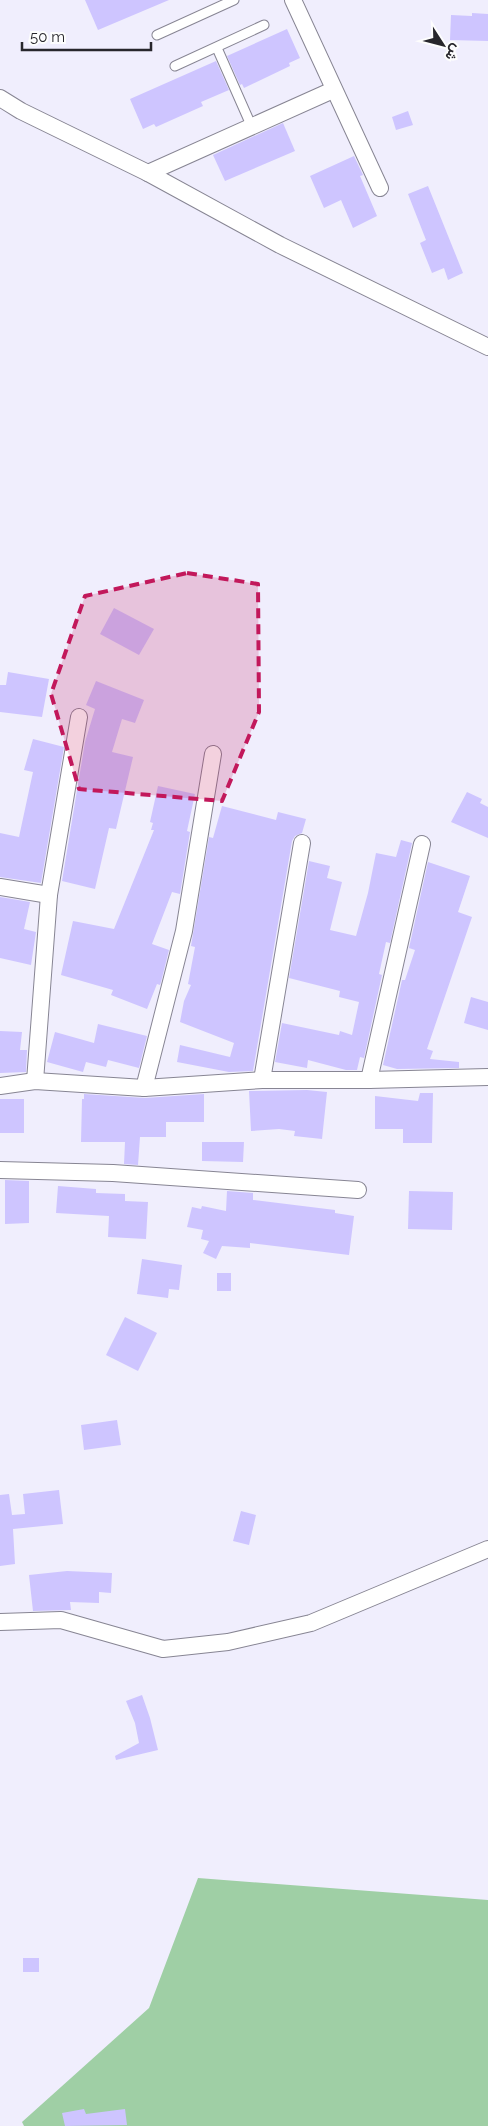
<svg xmlns="http://www.w3.org/2000/svg" width="488" height="2126" font-family="Raleway,Vazirmatn,sans-serif">
  <style>
    .green { fill: #9fcfa5 }
    .building { fill: #cec5ff }
    .lines { fill: none; stroke-linecap: round; stroke-linejoin: round }
    .lane-casing { stroke: #878593; stroke-width: 11 }
    .street-casing { stroke: #878593; stroke-width: 18 }
    .lane { stroke: #fff; stroke-width: 9 }
    .street { stroke: #fff; stroke-width: 16 }
    .marked { fill: #c2185b; fill-opacity: 0.2; stroke: #c2185b; stroke-width: 4; stroke-dasharray: 10 6; stroke-linejoin: round }
  </style>
  <rect width="100%" height="100%" fill="#f0eefd"/>
  <polygon class="green" points="198,1878 488,1900 488,2126 24,2126 22,2122 149,2008"/>
  <g class="building">
    <polygon points="85,0 169,0 98,30"/>
    <polygon points="472,13 488,14 488,41 450,40 451,15 472,16"/>
    <polygon points="287,29 300,58 289,63 290,66 244,88 242,84 240,85 227,56"/>
    <polygon points="216,61 229,90 201,102 203,106 156,127 154,124 143,129 130,99"/>
    <polygon points="408,111 413,125 396,130 392,117"/>
    <polygon points="283,123 295,151 225,181 213,155"/>
    <polygon points="354,156 363,175 360,176 377,216 353,228 341,200 324,208 310,176"/>
    <polygon points="428,186 463,273 448,280 444,268 432,273 420,243 426,240 408,194"/>
    <polygon points="114,608 154,629 139,655 100,634"/>
    <polygon points="8,672 49,679 42,717 0,712 0,685 6,685"/>
    <polygon points="96,681 144,700 135,723 122,719 112,752 133,757 116,829 109,828 95,889 62,881 85,742 95,709 86,705"/>
    <polygon points="33,739 64,747 41,883 0,877 0,833 19,837 33,772 24,770"/>
    <polygon points="158,786 195,794 187,831 190,832 180,894 172,892 152,944 169,950 161,982 160,985 157,984 147,1009 111,995 113,990 61,975 73,921 114,929 154,830 151,830 153,823 150,822"/>
    <polygon points="467,792 482,799 480,803 488,807 488,838 451,822"/>
    <polygon points="222,806 276,820 278,812 306,819 302,833 295,836 292,841 253,1071 229,1072 177,1062 180,1045 230,1057 234,1043 180,1022 184,1001 191,985 188,984 195,947 191,946 209,837 213,838"/>
    <polygon points="401,840 412,843 390,943 386,942 379,974 382,975 364,1058 360,1057 357,1070 346,1070 308,1060 307,1068 275,1062 282,1023 339,1035 340,1031 352,1035 359,1002 339,997 340,991 289,978 309,861 330,866 327,878 342,882 330,930 356,936 368,893 376,853 396,857"/>
    <polygon points="428,862 470,876 458,912 472,917 427,1049 433,1051 430,1059 459,1062 459,1068 397,1069 383,1065 402,980 405,980 415,950 409,948"/>
    <polygon points="0,897 30,902 24,929 36,932 31,965 0,958"/>
    <polygon points="471,997 488,1002 488,1030 464,1023"/>
    <polygon points="98,1024 147,1036 139,1068 108,1060 106,1067 86,1062 83,1072 47,1062 55,1032 94,1043"/>
    <polygon points="0,1031 22,1032 20,1050 27,1050 26,1072 0,1073"/>
    <polygon points="307,1090 327,1092 322,1139 294,1136 295,1131 279,1129 251,1131 249,1091"/>
    <polygon points="420,1093 433,1093 432,1143 403,1143 403,1129 375,1129 375,1096 418,1101"/>
    <polygon points="84,1094 145,1098 204,1094 204,1122 166,1122 166,1137 140,1137 138,1165 124,1164 125,1142 81,1142 82,1099 84,1099"/>
    <rect x="0" y="1099" width="24" height="34"/>
    <polygon points="202,1142 244,1142 243,1162 202,1161"/>
    <polygon points="5,1180 29,1181 29,1223 5,1224"/>
    <polygon points="58,1186 96,1189 96,1193 125,1194 125,1201 148,1202 146,1239 108,1237 109,1216 56,1213"/>
    <polygon points="227,1191 253,1193 253,1200 335,1210 335,1213 354,1216 349,1255 250,1243 250,1248 222,1246 216,1259 203,1253 209,1241 201,1239 203,1230 187,1227 192,1207 201,1209 202,1206 226,1211"/>
    <polygon points="409,1191 453,1192 452,1230 408,1229"/>
    <polygon points="142,1259 182,1265 179,1290 169,1289 168,1298 137,1294"/>
    <rect x="217" y="1273" width="14" height="18"/>
    <polygon points="125,1317 157,1333 138,1371 106,1355"/>
    <polygon points="117,1420 121,1445 84,1450 81,1425"/>
    <polygon points="59,1490 63,1524 13,1529 15,1564 0,1566 0,1495 9,1494 12,1515 25,1514 23,1494"/>
    <polygon points="241,1511 256,1515 249,1545 233,1541"/>
    <polygon points="67,1571 112,1573 111,1593 99,1592 99,1603 70,1602 71,1610 33,1611 29,1575"/>
    <polygon points="142,1695 150,1718 158,1750 116,1760 115,1756 139,1743 135,1723 126,1701"/>
    <rect x="23" y="1958" width="16" height="14"/>
    <polygon points="84,2109 86,2114 125,2109 127,2125 65,2126 62,2113"/>
  </g>
  <g class="lines">
    <g class="lane-casing">
      <g id="lane">
        <polyline points="157,35 234,0"/>
        <polyline points="217,48 251,125"/>
        <polyline points="175,66 264,25"/>
      </g>
    </g>
    <g class="street-casing">
      <g id="street">
        <polyline points="293,0 380,188"/>
        <polyline points="0,98 21,111 148,173 280,245 488,347"/>
        <polyline points="148,173 333,90"/>
        <polyline points="0,887 49,895"/>
        <polyline points="262,1080 302,843"/>
        <polyline points="369,1080 422,844"/>
        <polyline points="35,1081 49,895 79,717"/>
        <polyline points="0,1086 35,1081 144,1088 262,1080 369,1080 488,1077"/>
        <polyline points="144,1088 184,931 213,754"/>
        <polyline points="0,1170 113,1173 358,1190"/>
        <polyline points="0,1622 61,1620 163,1649 228,1642 311,1623 488,1549"/>
      </g>
    </g>
    <use href="#lane" class="lane"/>
    <use href="#street" class="street"/>
  </g>
  <path class="marked" d="M187,573L258,584L259,712L222,801L79,789L51,694L85,596Z"/>
  <g transform="translate(443 45) rotate(126)" stroke="#fdfdfd" stroke-width="4" paint-order="stroke">
  <path d="M0-4L9 19L0 12L-9 19Z" fill="#27262c"/>
  <text y="-8" font-size="14" font-weight="bold" text-anchor="middle" fill="#27262c">ش</text>
  </g>
  <path d="M22 42v8h129v-8" fill="none" stroke="#27262c" stroke-width="2.5"/>
  <text x="30" y="42" font-size="15" fill="#27262c" stroke="#fdfdfd" stroke-width="4" paint-order="stroke">50 m</text>
</svg>
